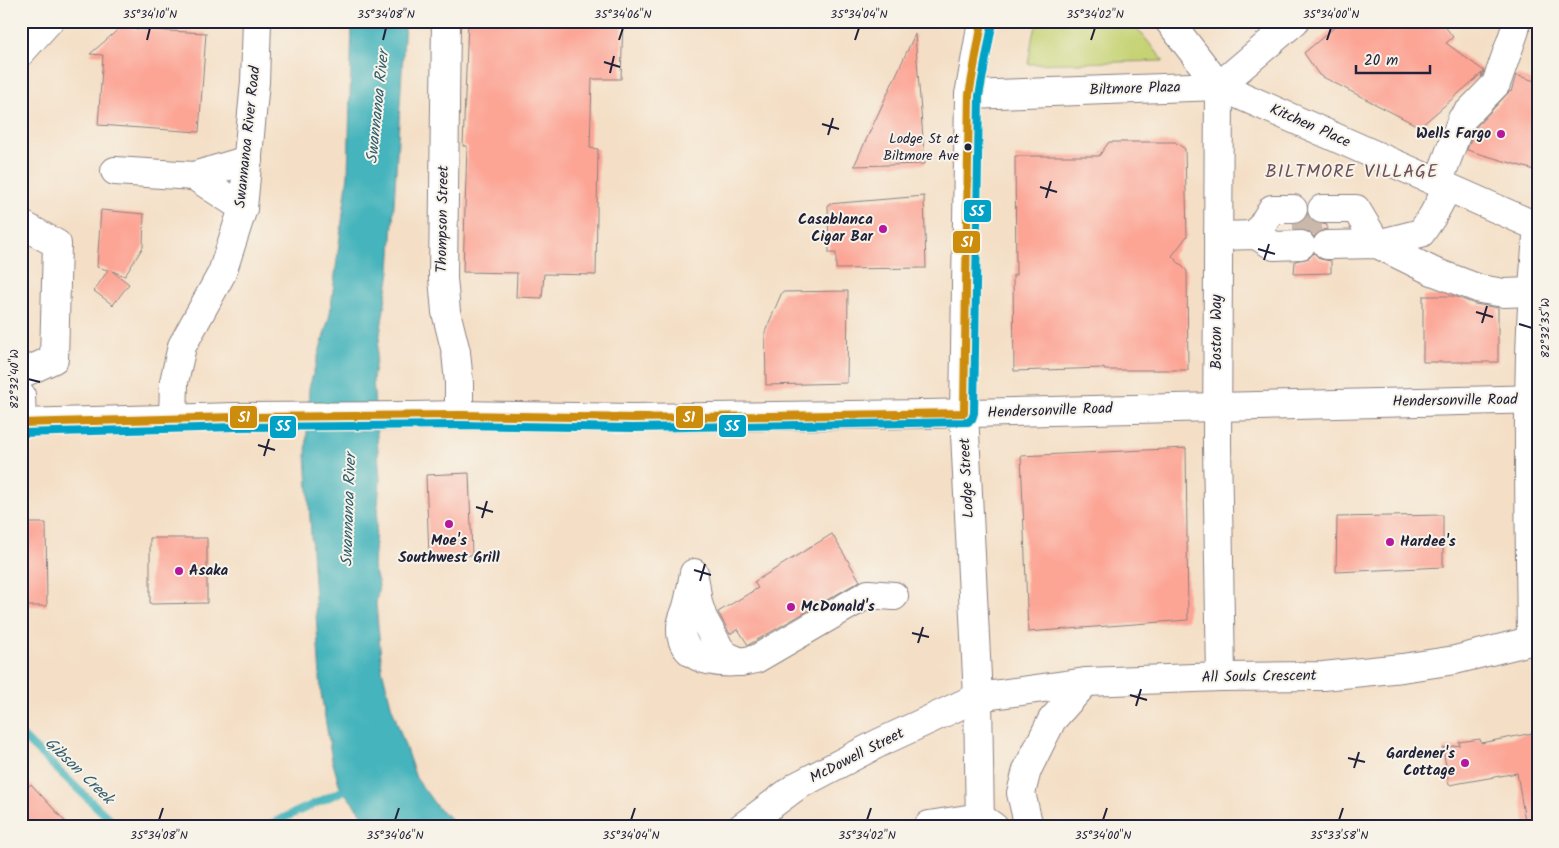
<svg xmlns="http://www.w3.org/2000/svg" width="1559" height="848" font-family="Kalam,sans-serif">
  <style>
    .green { fill: #c6d375; stroke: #747a58 }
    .water { fill: #44b4bc; stroke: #336b7c }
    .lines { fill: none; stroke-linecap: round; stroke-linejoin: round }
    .stream { stroke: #44b4bc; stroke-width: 8 }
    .building { fill: #fca595 }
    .minor-tunnel { stroke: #cab9aa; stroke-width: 28; stroke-dasharray: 28 14; stroke-linecap: butt }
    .minor-casing { stroke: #8b8080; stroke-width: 30 }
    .major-casing { stroke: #8b8080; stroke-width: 30 }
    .minor { stroke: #fff; stroke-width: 28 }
    .major { stroke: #fff; stroke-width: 28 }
    .bus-1-casing { stroke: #f7f3e8; stroke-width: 11 }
    .bus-2-casing { stroke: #f7f3e8; stroke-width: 11 }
    .bus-1 { stroke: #cc8c0c; stroke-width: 8 }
    .bus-2 { stroke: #02a2c7; stroke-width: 8 }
    .ticks { fill: none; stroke: #22223b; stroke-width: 2 }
    .poi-dot { fill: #b5179e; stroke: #f7f3e8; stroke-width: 2 }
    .bus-dot { fill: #22223b; stroke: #f7f3e8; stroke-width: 2 }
    .labels { text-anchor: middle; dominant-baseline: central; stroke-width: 4; stroke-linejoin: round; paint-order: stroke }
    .bus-label { font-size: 14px; fill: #22223b; stroke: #f7f3e8; text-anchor: end }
    .street-label { font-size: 15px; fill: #22223b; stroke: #f7f3e8 }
    .poi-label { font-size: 15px; font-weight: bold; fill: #22223b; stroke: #f7f3e8; text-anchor: end }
    .water-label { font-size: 16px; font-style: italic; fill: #305c6f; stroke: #f7f3e8 }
    .quarter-label { font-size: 18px; letter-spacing: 1px; fill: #6e505a; stroke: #f7f3e8 }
    .line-badge { stroke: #f7f3e8; stroke-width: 2 }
    .badge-label { font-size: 14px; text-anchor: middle; font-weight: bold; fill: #fff }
    .neatline { fill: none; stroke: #22223b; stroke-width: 2 }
    .ticks-label { font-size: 12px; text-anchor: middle; fill: #22223b }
  </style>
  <rect width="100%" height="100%" fill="#f7f3e8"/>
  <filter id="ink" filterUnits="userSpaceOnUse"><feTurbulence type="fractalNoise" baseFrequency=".02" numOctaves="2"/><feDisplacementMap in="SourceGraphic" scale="10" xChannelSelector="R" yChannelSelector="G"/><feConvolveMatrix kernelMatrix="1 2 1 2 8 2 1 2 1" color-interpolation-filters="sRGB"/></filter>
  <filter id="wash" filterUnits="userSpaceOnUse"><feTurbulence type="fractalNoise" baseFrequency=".0096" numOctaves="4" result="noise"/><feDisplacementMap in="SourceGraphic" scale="20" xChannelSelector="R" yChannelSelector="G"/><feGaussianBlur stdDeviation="1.12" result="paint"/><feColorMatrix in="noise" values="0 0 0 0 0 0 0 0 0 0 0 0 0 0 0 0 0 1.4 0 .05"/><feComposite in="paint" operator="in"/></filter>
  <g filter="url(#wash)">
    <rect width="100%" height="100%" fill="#f4dfc6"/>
    <polygon class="green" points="1039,21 1131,21 1164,61 1028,64 1033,34"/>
    <polygon class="water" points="352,21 405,21 390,271 373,379 380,480 373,566 379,585 376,604 382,669 391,705 416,778 437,807 460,827 375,827 368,822 340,787 332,760 321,693 306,455 309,388 330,314 348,175"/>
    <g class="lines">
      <g class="stream">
        <polyline points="21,735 118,827"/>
        <polyline points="264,827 351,787"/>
      </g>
    </g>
    <g id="blocks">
      <g class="building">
        <polygon points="128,21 134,21 134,29 206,33 199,132 98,125 103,55 90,54"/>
        <polygon points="468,21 623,21 621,79 592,79 590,148 598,149 596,275 544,274 542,298 516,297 517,273 463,272 467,146 463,146"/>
        <polygon points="1342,21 1441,21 1453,37 1446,43 1484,71 1482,76 1481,77 1482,73 1420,127 1319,75 1304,53"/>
        <polygon points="915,34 925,164 854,166"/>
        <polygon points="1516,75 1538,82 1538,171 1467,150 1475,128 1510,91 1511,92"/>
        <polygon points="1109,142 1175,142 1185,149 1187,236 1172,256 1187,271 1188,370 1104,370 1104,368 1014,371 1013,275 1016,275 1015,156 1099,156"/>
        <polygon points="924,196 926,268 836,269 836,253 829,253 828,204"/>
        <polygon points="101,210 144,214 143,247 125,276 112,271 129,284 113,305 94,291 108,270 97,267"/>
        <polygon points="1308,213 1314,222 1327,225 1327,229 1319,231 1314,237 1308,231 1294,230 1294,224 1301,222"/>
        <polygon points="1314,253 1320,259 1331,261 1331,273 1294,274 1295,261 1309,258"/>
        <polygon points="848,291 847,383 766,385 765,332 782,292"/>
        <polygon points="1423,296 1454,296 1475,304 1498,308 1498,362 1423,362"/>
        <polygon points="1186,448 1188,620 1028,632 1021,456"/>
        <polygon points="469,473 472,555 429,556 426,475"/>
        <polygon points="1443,515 1443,567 1336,572 1337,517"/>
        <polygon points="21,523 46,523 47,606 21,606"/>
        <polygon points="832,534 860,581 750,644 748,645 738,629 730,634 718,612 758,588 754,582"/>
        <polygon points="150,538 207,538 207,603 150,604"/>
        <polygon points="1538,732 1538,827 1526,827 1517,773 1449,785 1443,748 1460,745 1459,742 1480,739 1481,743"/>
        <polygon points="31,784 70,827 27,827 21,820 21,793"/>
      </g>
    </g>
  </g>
  <g filter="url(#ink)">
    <use href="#blocks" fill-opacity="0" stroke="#8b8080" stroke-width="1"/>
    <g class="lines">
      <polyline class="minor-tunnel" points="1294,221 1322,221"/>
      <g class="minor-casing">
        <g id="minor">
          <polyline points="446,21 443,278 446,312 456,352 459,383 459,415"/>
          <polyline points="1169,21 1219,86"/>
          <polyline points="969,95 1219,86 1538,227"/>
          <polyline points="115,171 194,176"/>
          <polyline points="1438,183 1462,119 1496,84 1515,30"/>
          <polyline points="243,208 194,176 248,160"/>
          <polyline points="1322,209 1356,209 1377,244 1421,233 1432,217 1448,187"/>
          <polyline points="21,224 57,244 54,359 21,374"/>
          <polyline points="1256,235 1272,209 1293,209"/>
          <polyline points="1218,236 1256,235 1274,246 1301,245"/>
          <polyline points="1327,245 1377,244 1432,271 1480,289 1504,293 1531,292"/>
          <polyline points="21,395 22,423"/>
          <path d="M694,573C692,584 690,596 687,607C685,614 680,622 681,630C681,666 731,665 756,659L868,594L894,596"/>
          <polyline points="695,582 698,603 703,618 720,649 727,656 741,662"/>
          <path d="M1531,641C1530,503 1524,365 1538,227"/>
          <polyline points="1221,677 1217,445 1219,86 1295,21"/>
          <polyline points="978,697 980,827"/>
          <polyline points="928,827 929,825 980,817 994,827"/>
        </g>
      </g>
      <g class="major-casing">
        <g id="major">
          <polyline points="21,52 49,21"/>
          <polyline points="173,419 174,382 182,346 222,273 243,208 255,82 257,21"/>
          <polyline points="21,423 235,417 413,416 459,415 633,418 928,414 1538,399"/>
          <polyline points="978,697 964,413 969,95 981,28 984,21"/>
          <polyline points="742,827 797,786 879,743 978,697 1086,682 1221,677 1323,676 1402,668 1455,660 1538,639"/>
          <polyline points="1029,827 1021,793 1027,770 1052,720 1086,682"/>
        </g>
      </g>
      <use href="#minor" class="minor"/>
      <use href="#major" class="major"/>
      <g class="bus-1-casing">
        <polyline id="bus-1" points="21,423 235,417 459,415 633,418 964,413 969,95 981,28 984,21"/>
      </g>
      <g class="bus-2-casing">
        <polyline id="bus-2" points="21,433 235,427 459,425 633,428 968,422 972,419 974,413 979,96 991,31 993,25"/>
      </g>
      <use href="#bus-1" class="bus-1"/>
      <use href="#bus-2" class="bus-2"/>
    </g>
  </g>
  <path class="ticks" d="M147,40L150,28M383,40L386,28M619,40L623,28M855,40L859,28M1091,40L1095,28M1327,40L1331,28M604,62L620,67M610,73L614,56M822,124L839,129M828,135L833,118M1040,187L1057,192M1046,198L1051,181M1258,249L1275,254M1264,260L1269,244M1476,312L1493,317M1482,323L1487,306M1519,324L1532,328M28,379L40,382M258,445L275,450M264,456L269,439M476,507L493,512M482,518L487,501M694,570L711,575M700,581L705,564M912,633L929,637M918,643L923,627M1130,695L1147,700M1136,706L1141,689M1348,758L1365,762M1354,768L1359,752M159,820L163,808M395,820L399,808M631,820L635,808M867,820L871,808M1103,820L1107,808M1339,820L1343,808"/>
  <g class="poi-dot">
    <circle cx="1501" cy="134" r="5"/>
    <circle cx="883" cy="229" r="5"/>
    <circle cx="449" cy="524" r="5"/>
    <circle cx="1390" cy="542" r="5"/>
    <circle cx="179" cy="571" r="5"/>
    <circle cx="791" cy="607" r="5"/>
    <circle cx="1465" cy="763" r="5"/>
  </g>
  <circle class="bus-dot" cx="968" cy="147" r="4.5"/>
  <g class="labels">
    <g class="bus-label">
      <text x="959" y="139">Lodge St at<tspan x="959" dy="17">Biltmore Ave</tspan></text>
    </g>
    <g class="street-label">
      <text transform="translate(1135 89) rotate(-2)">Biltmore Plaza</text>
      <text transform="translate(1310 126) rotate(24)">Kitchen Place</text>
      <text transform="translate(248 137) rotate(-84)">Swannanoa River Road</text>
      <text transform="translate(443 219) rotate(-89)">Thompson Street</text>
      <text transform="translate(1217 332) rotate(-90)">Boston Way</text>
      <text transform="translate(1455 401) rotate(-1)">Hendersonville Road</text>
      <text transform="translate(1050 411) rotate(-2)">Hendersonville Road</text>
      <text transform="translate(967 478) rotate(-93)">Lodge Street</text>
      <text transform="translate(1259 677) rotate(-1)">All Souls Crescent</text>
      <text transform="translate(857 756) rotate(-27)">McDowell Street</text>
    </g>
    <g class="poi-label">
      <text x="1491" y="134">Wells Fargo</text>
      <text x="873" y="220">Casablanca<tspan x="873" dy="17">Cigar Bar</tspan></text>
      <text x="449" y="541" text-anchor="middle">Moe's<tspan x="449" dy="17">Southwest Grill</tspan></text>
      <text x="1400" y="542" text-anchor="start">Hardee's</text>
      <text x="189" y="571" text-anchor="start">Asaka</text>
      <text x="801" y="607" text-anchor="start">McDonald's</text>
      <text x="1455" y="754">Gardener's<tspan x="1455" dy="17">Cottage</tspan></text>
    </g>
    <g class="water-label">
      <text transform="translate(378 107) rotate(-84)">Swannanoa River</text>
      <text transform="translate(349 510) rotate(-88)">Swannanoa River</text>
      <text transform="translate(79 771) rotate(44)">Gibson Creek</text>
    </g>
    <g class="quarter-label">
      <text x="1352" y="172">BILTMORE VILLAGE</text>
    </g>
  </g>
  <g class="line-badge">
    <rect x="963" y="199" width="29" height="24" rx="5" fill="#02a2c7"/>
    <rect x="952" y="230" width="29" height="24" rx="5" fill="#cc8c0c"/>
    <rect x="229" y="405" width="29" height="24" rx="5" fill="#cc8c0c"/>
    <rect x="675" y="405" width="29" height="24" rx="5" fill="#cc8c0c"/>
    <rect x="718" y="414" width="29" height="24" rx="5" fill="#02a2c7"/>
    <rect x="269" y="415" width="28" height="24" rx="5" fill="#02a2c7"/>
  </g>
  <g class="badge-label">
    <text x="977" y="216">S5</text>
    <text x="967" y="247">S1</text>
    <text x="244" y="422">S1</text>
    <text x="689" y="422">S1</text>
    <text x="732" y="431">S5</text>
    <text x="283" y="431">S5</text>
  </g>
  <rect width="1559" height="848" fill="none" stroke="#f7f3e8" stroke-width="55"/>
  <path d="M1356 65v8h74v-8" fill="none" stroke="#22223b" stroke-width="2.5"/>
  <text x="1364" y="65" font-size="15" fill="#22223b" stroke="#f7f3e8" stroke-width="4" paint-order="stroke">20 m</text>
  <rect x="28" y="28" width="1504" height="792" class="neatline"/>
  <g class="ticks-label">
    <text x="150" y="18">35°34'10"N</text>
    <text x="386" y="18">35°34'08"N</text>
    <text x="623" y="18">35°34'06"N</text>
    <text x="859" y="18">35°34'04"N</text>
    <text x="1095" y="18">35°34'02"N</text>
    <text x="1331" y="18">35°34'00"N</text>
    <text transform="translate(1545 328) rotate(-90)" y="4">82°32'35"W</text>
    <text transform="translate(14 379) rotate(-90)" y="4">82°32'40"W</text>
    <text x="159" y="839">35°34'08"N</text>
    <text x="395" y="839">35°34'06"N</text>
    <text x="631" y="839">35°34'04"N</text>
    <text x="867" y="839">35°34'02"N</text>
    <text x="1103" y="839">35°34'00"N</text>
    <text x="1339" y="839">35°33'58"N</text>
  </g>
</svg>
